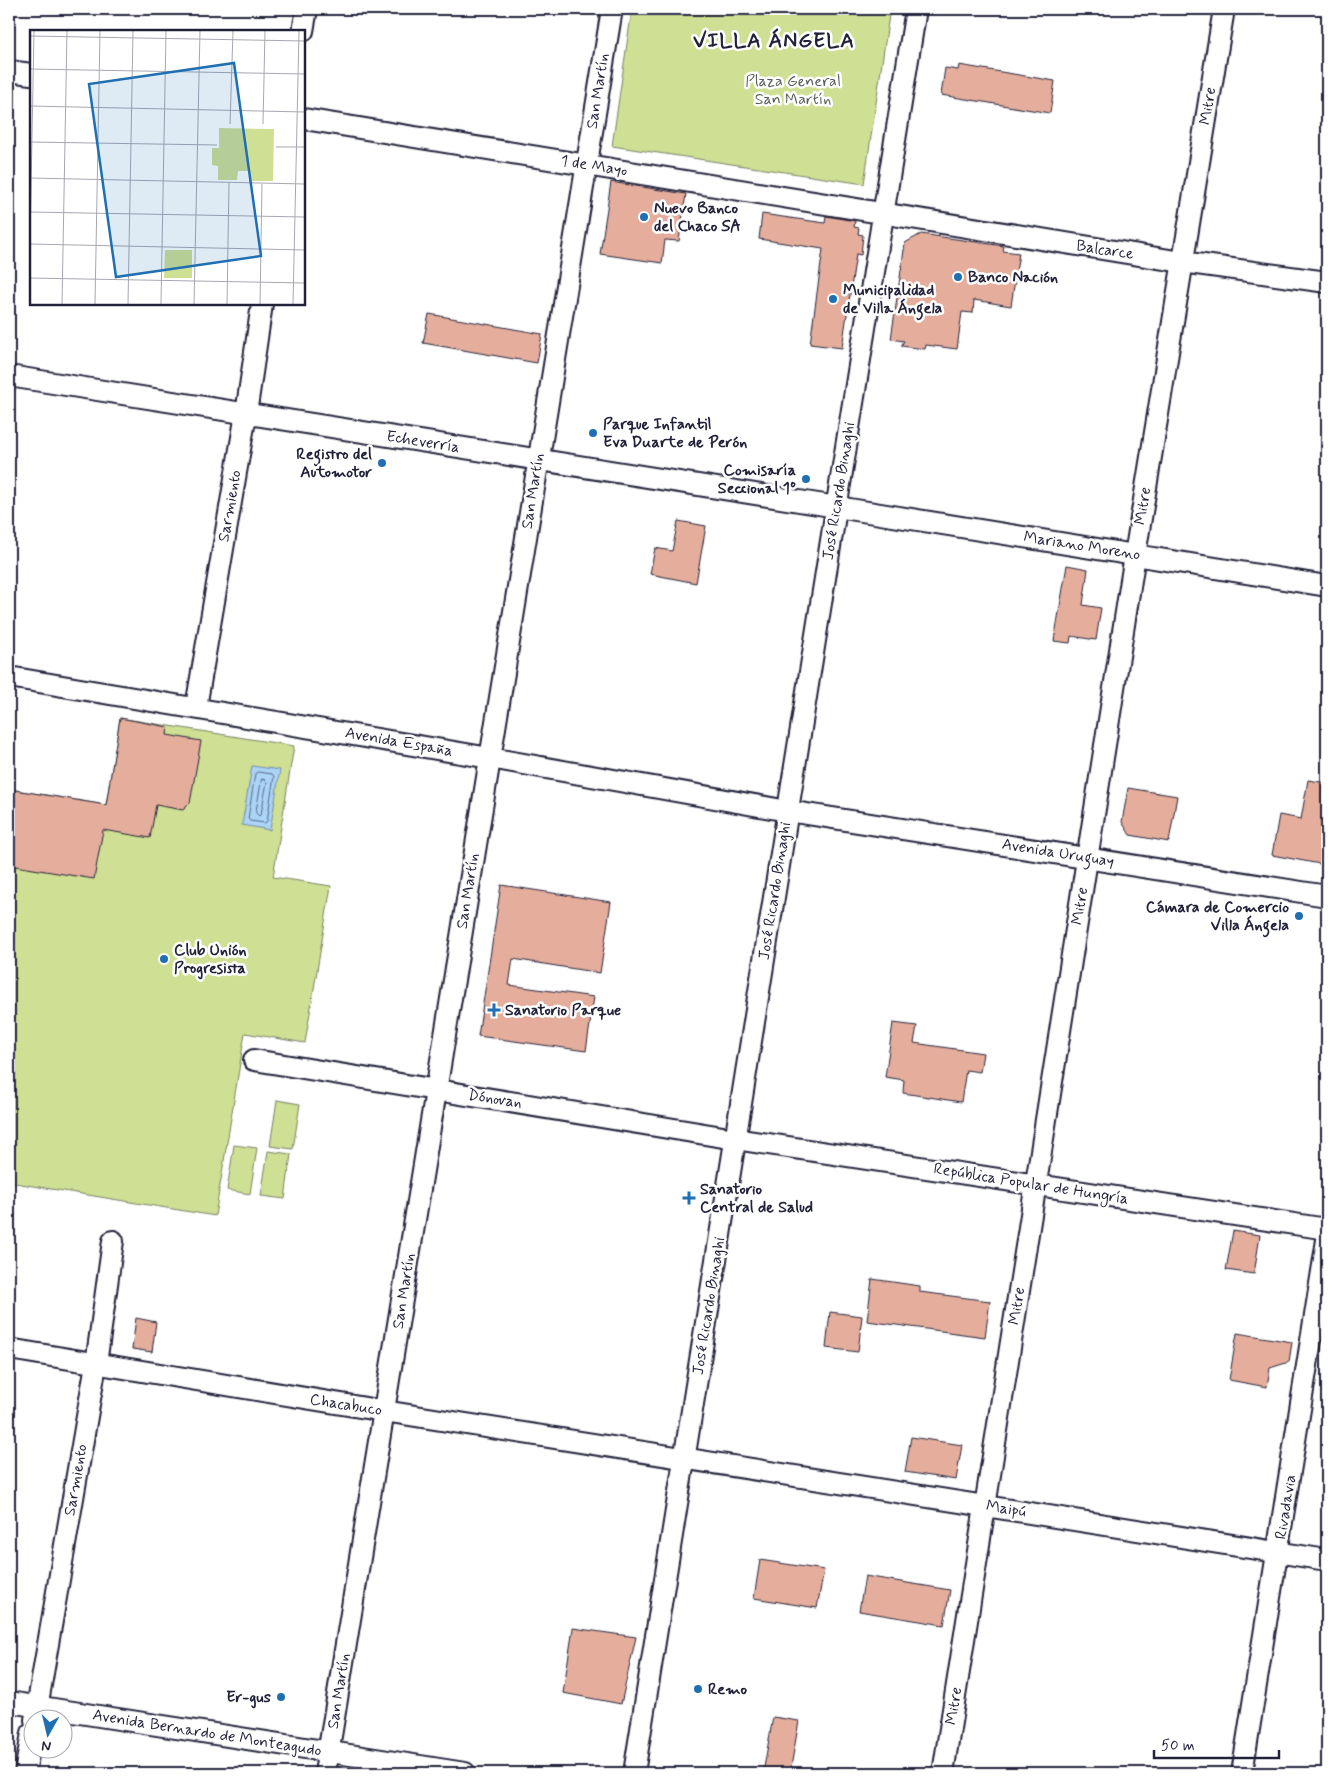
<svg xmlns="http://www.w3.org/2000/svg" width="1336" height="1782" font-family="Mynerve,sans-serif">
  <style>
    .green { fill: #cfdf93; stroke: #788067 }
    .water { fill: #abd4f6; stroke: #748dab }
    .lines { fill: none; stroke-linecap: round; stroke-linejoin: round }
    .shore { stroke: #596986; stroke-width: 1 }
    .building { fill: #e5ae9c; stroke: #22223b }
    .minor-casing { stroke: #22223b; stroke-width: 24 }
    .minor { stroke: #fff; stroke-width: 20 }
    .poi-dot { fill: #1f6fb2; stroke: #fff; stroke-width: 2 }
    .labels { text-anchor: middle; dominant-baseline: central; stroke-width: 5; stroke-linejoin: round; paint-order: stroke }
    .park-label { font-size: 16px; fill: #565b55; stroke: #fff }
    .street-label { font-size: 16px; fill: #22223b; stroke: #fff }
    .poi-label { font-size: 16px; font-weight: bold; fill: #22223b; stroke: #fff; text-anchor: start }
    .district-label { font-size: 21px; font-weight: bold; letter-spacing: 1px; fill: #22223b; stroke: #fff }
    .inset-road { fill: none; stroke: #a7a7b1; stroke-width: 1 }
    .view { fill: #1f6fb2; fill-opacity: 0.15; stroke: #1f6fb2; stroke-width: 2.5 }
    .inset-edge { fill: none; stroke: #22223b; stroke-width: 2.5 }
  </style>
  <rect width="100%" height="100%" fill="#fff"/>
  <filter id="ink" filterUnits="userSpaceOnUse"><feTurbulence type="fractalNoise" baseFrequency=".02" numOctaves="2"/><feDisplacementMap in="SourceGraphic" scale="10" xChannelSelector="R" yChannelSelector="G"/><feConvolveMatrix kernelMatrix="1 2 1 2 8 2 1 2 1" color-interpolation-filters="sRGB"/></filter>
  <g filter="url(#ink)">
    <g class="green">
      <polygon points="632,9 890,9 864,184 612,146"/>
      <polygon points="120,718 294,746 273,877 331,886 305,1043 245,1033 215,1216 9,1182 9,789 106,805"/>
      <polygon points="277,1100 300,1104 293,1149 270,1146"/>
      <polygon points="234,1145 257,1148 250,1194 227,1190"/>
      <polygon points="268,1151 291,1154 285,1199 261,1196"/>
    </g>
    <polygon class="water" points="252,766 280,770 270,830 242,825"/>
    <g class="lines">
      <g class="shore">
        <polygon points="258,772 272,774 274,776 267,821 265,823 250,821 248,819 255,774"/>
        <polygon points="262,779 265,780 267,782 261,814 259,816 256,813"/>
      </g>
    </g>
    <g class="building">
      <polygon points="959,65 1055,81 1050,113 941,95 945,68 958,70"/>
      <polygon points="611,182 686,194 679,241 665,240 662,263 600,254"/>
      <polygon points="762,214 825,223 826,216 855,221 854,227 859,228 858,234 863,235 861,255 856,254 842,348 810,344 823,249 759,239"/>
      <polygon points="921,234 1004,246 1003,251 1019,253 1011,306 974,300 973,313 962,312 957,349 926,345 925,349 901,346 904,341 891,339 905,243"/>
      <polygon points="429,314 542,334 537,363 423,343"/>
      <polygon points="678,521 706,526 696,583 650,574 655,548 672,551"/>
      <polygon points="1067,565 1088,569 1083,605 1101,608 1096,640 1071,636 1070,643 1054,641"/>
      <polygon points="120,718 168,727 167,735 201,741 190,803 183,810 156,805 150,838 103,830 94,879 9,865 9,789 106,805"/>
      <polygon points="1308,780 1327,783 1327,823 1320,864 1272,855 1279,815 1301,819"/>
      <polygon points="1128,788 1177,796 1169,842 1130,835 1122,822"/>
      <polygon points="501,885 611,902 600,973 513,959 509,985 594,997 586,1051 478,1036"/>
      <polygon points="893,1023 917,1026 914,1043 983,1053 980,1072 966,1070 961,1102 903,1093 904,1080 885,1077"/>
      <polygon points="1233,1231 1260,1235 1254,1274 1226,1270"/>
      <polygon points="872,1279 920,1286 920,1292 990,1301 985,1337 867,1321"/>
      <polygon points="830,1312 862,1316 858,1352 826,1348"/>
      <polygon points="136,1318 156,1322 152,1352 132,1349"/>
      <polygon points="1237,1333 1292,1342 1289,1362 1270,1368 1267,1387 1229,1380"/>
      <polygon points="911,1437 962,1445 956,1480 905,1472"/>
      <polygon points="760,1560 824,1570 817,1608 754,1598"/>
      <polygon points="865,1576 950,1590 944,1625 859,1611"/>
      <polygon points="573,1628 636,1637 621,1704 563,1693"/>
      <polygon points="773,1717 799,1721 790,1773 763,1773"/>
    </g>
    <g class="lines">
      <g class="minor-casing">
        <g id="minor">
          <polyline points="303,31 307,9"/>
          <polyline points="9,71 31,74"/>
          <polyline points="304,119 1182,262 1327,282"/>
          <polyline points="9,376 837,507 1327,586"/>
          <polyline points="9,677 490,758 788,811 1327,896"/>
          <polyline points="196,707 246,414 262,304"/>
          <polyline points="254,1060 735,1139 1327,1229"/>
          <polyline points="9,1349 384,1411 1327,1560"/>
          <polyline points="9,1702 465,1773"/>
          <polyline points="35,1720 96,1364 113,1241"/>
          <polyline points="25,1773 32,1733"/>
          <polyline points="325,1773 612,9"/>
          <polyline points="634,1773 916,9"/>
          <polyline points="943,1773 1135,555 1224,9"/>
          <polyline points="1242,1773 1327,1240"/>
        </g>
      </g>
      <use href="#minor" class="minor"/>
    </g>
  </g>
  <g class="poi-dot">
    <circle cx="644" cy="217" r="5"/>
    <circle cx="958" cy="277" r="5"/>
    <circle cx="833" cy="299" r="5"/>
    <circle cx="593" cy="433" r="5"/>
    <circle cx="382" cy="463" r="5"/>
    <circle cx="806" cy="479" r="5"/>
    <circle cx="1299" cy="916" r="5"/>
    <circle cx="164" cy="959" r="5"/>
    <path d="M491.5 1002.5h5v5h5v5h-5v5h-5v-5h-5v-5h5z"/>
    <path d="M686.5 1190.5h5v5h5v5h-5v5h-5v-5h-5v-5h5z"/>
    <circle cx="698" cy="1689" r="5"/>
    <circle cx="281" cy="1697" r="5"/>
  </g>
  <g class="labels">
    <g class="park-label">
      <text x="793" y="81">Plaza General<tspan x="793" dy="18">San Martín</tspan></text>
    </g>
    <g class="street-label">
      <text transform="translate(598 91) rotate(-81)">San Martín</text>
      <text transform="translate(1208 106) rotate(-81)">Mitre</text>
      <text transform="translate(594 166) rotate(9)">1 de Mayo</text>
      <text transform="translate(1105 250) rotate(9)">Balcarce</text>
      <text transform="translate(423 442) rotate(9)">Echeverría</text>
      <text transform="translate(533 491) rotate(-81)">San Martín</text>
      <text transform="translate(839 491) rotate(-81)">José Ricardo Binaghi</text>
      <text transform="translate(230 506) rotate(-80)">Sarmiento</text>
      <text transform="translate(1143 506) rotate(-81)">Mitre</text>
      <text transform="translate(1082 546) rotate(9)">Mariano Moreno</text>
      <text transform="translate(399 742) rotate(10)">Avenida España</text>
      <text transform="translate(1058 853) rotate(9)">Avenida Uruguay</text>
      <text transform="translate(468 891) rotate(-81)">San Martín</text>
      <text transform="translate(775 891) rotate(-81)">José Ricardo Binaghi</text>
      <text transform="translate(1080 906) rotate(-81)">Mitre</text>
      <text transform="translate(495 1099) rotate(9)">Dónovan</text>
      <text transform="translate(1031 1184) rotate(9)">República Popular de Hungría</text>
      <text transform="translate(404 1291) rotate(-81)">San Martín</text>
      <text transform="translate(709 1306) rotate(-81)">José Ricardo Binaghi</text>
      <text transform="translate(1017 1306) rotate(-81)">Mitre</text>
      <text transform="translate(346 1405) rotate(9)">Chacabuco</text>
      <text transform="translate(76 1480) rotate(-80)">Sarmiento</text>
      <text transform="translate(1286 1507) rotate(-81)">Rivadavia</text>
      <text transform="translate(1006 1509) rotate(9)">Maipú</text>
      <text transform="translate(339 1691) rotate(-81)">San Martín</text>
      <text transform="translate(954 1706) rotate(-81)">Mitre</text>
      <text transform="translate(207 1733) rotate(9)">Avenida Bernardo de Monteagudo</text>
    </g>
    <g class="poi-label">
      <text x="654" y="208">Nuevo Banco<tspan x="654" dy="18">del Chaco SA</tspan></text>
      <text x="968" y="277">Banco Nación</text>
      <text x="843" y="290">Municipalidad<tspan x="843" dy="18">de Villa Ángela</tspan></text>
      <text x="603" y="424">Parque Infantil<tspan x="603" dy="18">Eva Duarte de Perón</tspan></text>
      <text x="372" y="454" text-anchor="end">Registro del<tspan x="372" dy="18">Automotor</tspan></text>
      <text x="796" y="470" text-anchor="end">Comisaría<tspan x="796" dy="18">Seccional 1º</tspan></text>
      <text x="1289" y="907" text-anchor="end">Cámara de Comercio<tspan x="1289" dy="18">Villa Ángela</tspan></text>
      <text x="174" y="950">Club Unión<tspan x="174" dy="18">Progresista</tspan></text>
      <text x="505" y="1010">Sanatorio Parque</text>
      <text x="700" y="1189">Sanatorio<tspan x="700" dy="18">Central de Salud</tspan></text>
      <text x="708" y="1689">Remo</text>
      <text x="271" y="1697" text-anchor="end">Er-gus</text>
    </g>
    <g class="district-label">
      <text x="774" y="41">VILLA ÁNGELA</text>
    </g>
  </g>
  <g transform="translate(30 30)">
    <rect width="275" height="275" fill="#fff"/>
    <path d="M189,98L244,99L243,151H219L220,141H208L207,150H188V136L182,135V118H189ZM135,220H162V248H134Z" fill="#cfdf93"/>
    <path class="inset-road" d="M0,6L275,11M0,39L275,44M0,76L275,82M200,94L203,1M233,94L235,1M0,112L187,115M246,117H275M0,148L275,154M0,182L275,187M0,212L4,1M0,214L275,220M0,248L275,253M32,274L37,1M65,274L70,1M98,274L103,1M131,274L136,1M164,274L170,1M197,274L199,153M230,274L232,154M263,274L269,1"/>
    <path class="view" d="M204,33L231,226L86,247L59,54Z"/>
    <rect width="275" height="275" class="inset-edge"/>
  </g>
  <rect width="1336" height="1782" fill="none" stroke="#fff" stroke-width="30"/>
  <rect x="15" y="15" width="1306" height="1752" fill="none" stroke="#22223b" stroke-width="2" filter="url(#ink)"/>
  <g transform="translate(48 1734) rotate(188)"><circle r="24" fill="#ffffff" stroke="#a7a7b1"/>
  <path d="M0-4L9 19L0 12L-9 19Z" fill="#1f6fb2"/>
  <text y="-8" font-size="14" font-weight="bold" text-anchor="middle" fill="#22223b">N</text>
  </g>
  <path d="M1154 1750v8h125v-8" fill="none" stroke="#22223b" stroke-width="2.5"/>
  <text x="1161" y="1750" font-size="15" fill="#22223b" stroke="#ffffff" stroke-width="4" paint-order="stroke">50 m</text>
</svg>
